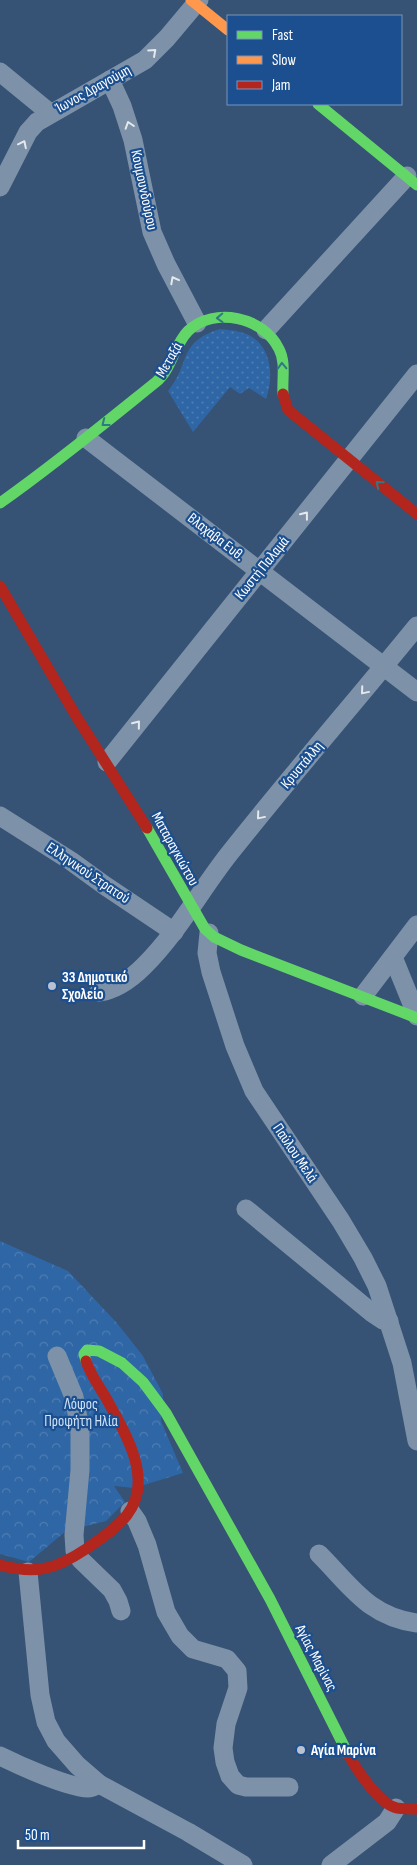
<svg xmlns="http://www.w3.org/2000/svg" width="417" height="1865" font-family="'Sofia Sans Condensed',sans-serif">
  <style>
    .forest { fill: url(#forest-crowns) }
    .park { fill: url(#park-dots) }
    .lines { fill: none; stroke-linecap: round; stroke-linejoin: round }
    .street { stroke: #7d92a8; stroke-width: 19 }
    .fast { stroke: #63d668; stroke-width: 11 }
    .slow { stroke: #ff974d; stroke-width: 11 }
    .jam { stroke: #b3261e; stroke-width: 11 }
    .oneway { stroke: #e5e9ee }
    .oneway2 { stroke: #317883 }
    .poi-dot { fill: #b9c2ce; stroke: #1b4f8f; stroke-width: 2 }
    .labels { text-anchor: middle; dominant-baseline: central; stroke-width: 4.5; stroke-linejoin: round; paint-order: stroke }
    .street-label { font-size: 15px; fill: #fff; stroke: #1b4f8f }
    .poi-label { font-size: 15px; font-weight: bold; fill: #fff; stroke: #1b4f8f; text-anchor: start }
    .park-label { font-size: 15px; fill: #cfe3fa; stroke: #1b4f8f }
  </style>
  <defs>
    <pattern id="forest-crowns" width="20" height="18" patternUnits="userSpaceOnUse" patternTransform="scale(1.25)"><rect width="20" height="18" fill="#2f66a5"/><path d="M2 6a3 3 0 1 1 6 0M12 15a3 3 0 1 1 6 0" fill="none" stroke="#4e7db2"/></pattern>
    <pattern id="park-dots" width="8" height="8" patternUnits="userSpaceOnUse" patternTransform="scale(1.25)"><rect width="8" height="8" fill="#2f66a5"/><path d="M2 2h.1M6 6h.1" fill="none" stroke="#4e7db2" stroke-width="1.8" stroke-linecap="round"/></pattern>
  </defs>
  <rect width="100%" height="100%" fill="#365274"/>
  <polygon class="forest" points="0,1241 68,1271 117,1323 143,1356 163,1394 161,1421 183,1473 134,1488 114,1486 125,1502 106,1521 66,1531 29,1562 0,1554"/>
  <path class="park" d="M220,329C227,330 234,330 240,332C271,339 275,374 266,399L249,388L240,394L230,387L193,432L168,391C191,364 177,342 220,329Z"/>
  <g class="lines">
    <g class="street">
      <polyline points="0,72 50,113"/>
      <polyline points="110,80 122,106 133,140 152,232 166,264 197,323"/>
      <polyline points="0,187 28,132 37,122 145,60 167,38 199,0"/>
      <polyline points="266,330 407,176"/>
      <polyline points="86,438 417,692"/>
      <polyline points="107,762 417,374"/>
      <polyline points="0,816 71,861 104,885 174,932"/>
      <polyline points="209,933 207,953 211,972 235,1046 254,1091 341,1221 363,1258 377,1286 402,1363 417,1441"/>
      <polyline points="393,957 417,1016"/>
      <path d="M99,992C116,990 133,977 144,966C178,932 200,891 229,854C290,777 355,702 417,626"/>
      <polyline points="363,996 417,925"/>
      <polyline points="246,1209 371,1312 383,1320 389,1321"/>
      <polyline points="57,1356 74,1397 80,1429 80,1470 74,1535 75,1551 81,1560 112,1590 118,1601 121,1611"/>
      <polyline points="130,1511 137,1521 147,1545 166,1612 180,1636 193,1649 227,1659 237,1671 238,1688 226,1724 223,1748 225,1762 230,1776 238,1785 246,1787 289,1787"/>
      <path d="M319,1554C351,1586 369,1617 417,1623"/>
      <polyline points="28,1572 40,1695 46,1722 56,1741 77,1765 99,1784 188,1832 243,1865"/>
      <path d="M0,1756C20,1766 67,1787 88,1788C92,1788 95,1786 99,1784"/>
      <polyline points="331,1865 387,1822 396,1808"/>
    </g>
    <g class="fast">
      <polyline points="318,104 417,185"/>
      <path d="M0,503C54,465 105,423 156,382C172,369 174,345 188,331C214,306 264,317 279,349C286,362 282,379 283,394"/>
      <polyline points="147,828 205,929 214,937 241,950 417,1018"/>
      <polyline points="86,1361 84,1354 87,1350 99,1351 122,1363 143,1382 166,1413 270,1599 348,1754"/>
    </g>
    <polyline class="slow" points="191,0 228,30"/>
    <g class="jam">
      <polyline points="283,394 288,410 417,514"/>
      <polyline points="0,586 76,716 147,828"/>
      <path d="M0,1565C36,1575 56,1569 86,1549C100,1539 116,1529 127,1515C155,1479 124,1431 106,1398C99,1386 90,1374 86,1361"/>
      <path d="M348,1754C356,1769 380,1805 397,1808C404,1809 411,1809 417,1809"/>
    </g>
  </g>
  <defs><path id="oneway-chevron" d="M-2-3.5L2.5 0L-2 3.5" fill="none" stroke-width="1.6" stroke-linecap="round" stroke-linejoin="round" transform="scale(1.25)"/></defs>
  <g class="oneway">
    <use href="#oneway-chevron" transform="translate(153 52) rotate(-42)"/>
    <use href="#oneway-chevron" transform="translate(129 125) rotate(-108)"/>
    <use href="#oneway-chevron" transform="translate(23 144) rotate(-64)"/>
    <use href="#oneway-chevron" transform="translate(174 280) rotate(-118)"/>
    <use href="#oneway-chevron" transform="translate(305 515) rotate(-52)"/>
    <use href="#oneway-chevron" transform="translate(364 691) rotate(130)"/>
    <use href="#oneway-chevron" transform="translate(137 724) rotate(-51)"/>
    <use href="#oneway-chevron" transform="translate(260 816) rotate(130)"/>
  </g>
  <g class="oneway2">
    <use href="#oneway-chevron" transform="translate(220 318) rotate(178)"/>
    <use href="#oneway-chevron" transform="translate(282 366) rotate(-92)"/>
    <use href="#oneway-chevron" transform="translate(105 423) rotate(142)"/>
    <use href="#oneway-chevron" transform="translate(379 484) rotate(-141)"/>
  </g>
  <g class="poi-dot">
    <circle cx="52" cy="986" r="5"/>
    <circle cx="301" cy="1750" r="5"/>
  </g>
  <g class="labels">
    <g class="street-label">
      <text transform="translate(93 89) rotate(-29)">Ίωνος Δραγούμη</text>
      <text transform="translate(144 190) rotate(78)">Κουμουνδούρου</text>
      <text transform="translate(169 360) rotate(-60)">Μεταξά</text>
      <text transform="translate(216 537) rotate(38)">Βλαχάβα Ευθ.</text>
      <text transform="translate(262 568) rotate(-51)">Κωστή Παλαμά</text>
      <text transform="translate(302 765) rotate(-50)">Κρυστάλλη</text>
      <text transform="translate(175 849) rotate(61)">Ματαραγκιώτου</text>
      <text transform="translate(88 873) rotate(34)">Ελληνικού Στρατού</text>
      <text transform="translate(295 1153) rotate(56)">Παύλου Μελά</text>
      <text transform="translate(316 1658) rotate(62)">Αγίας Μαρίνας</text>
    </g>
    <g class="poi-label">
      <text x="62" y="977">33 Δημοτικό<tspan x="62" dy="17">Σχολείο</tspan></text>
      <text x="311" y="1750">Αγία Μαρίνα</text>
    </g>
    <g class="park-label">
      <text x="81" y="1404">Λόφος<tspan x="81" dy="17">Προφήτη Ηλία</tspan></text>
    </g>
  </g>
  <rect x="227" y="15" width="175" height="90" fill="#1b4f8f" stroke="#7695bc"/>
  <rect x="237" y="31" width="25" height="8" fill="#63d668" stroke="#7695bc"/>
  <text x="272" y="40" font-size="15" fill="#ffffff">Fast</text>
  <rect x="237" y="56" width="25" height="8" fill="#ff974d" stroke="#7695bc"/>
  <text x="272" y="65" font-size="15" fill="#ffffff">Slow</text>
  <rect x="237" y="81" width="25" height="8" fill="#b3261e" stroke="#7695bc"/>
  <text x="272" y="90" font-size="15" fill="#ffffff">Jam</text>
  <path d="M18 1840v8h126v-8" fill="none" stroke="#ffffff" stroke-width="2.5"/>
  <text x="25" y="1840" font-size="15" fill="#ffffff" stroke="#1b4f8f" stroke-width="4" paint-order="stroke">50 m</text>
</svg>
